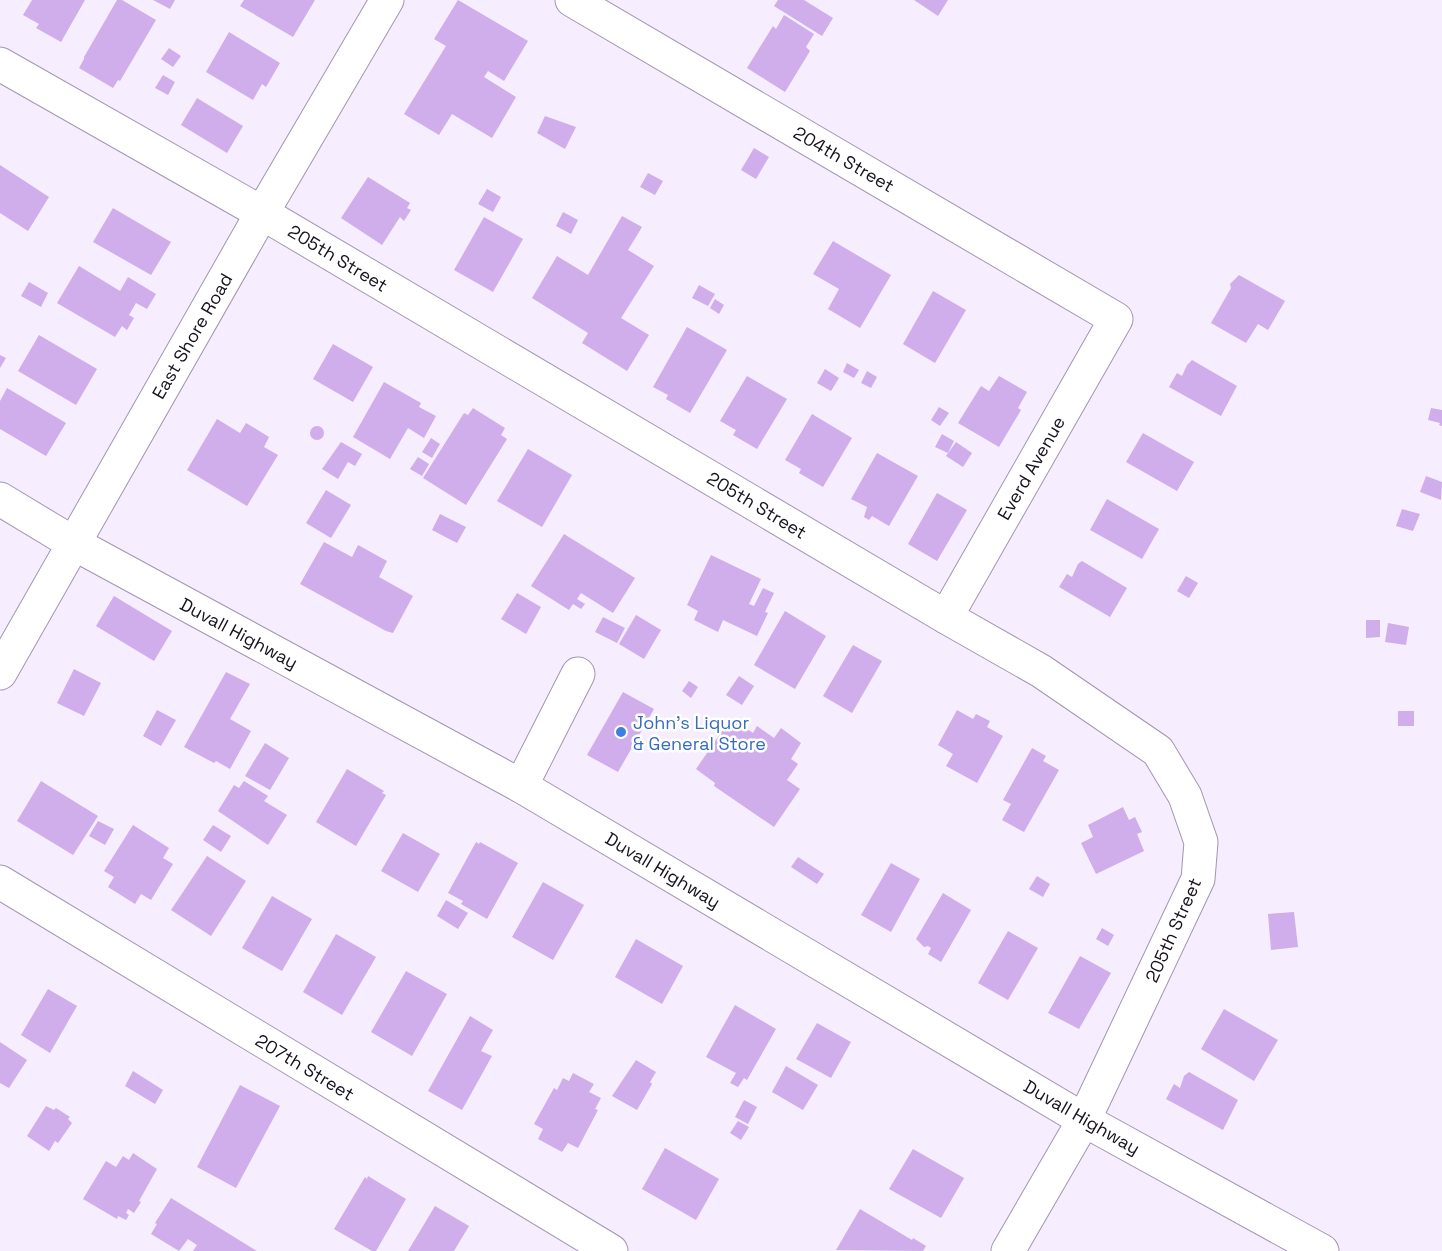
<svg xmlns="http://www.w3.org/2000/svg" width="1442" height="1251" font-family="'Space Grotesk',sans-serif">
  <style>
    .building { fill: #cfaeeb }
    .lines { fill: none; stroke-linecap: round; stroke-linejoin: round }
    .minor-casing { stroke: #a395b0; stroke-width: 35 }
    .minor { stroke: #fff; stroke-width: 33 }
    .shop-dot { fill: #3f7fe0; stroke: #fff; stroke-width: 2 }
    .labels { text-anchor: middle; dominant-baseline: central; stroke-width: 5; stroke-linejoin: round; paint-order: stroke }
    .street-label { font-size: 18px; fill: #17121c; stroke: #fff }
    .shop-label { font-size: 18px; fill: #366cbe; stroke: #fff; text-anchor: start }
  </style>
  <rect width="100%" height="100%" fill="#f6edff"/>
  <g class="building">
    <polygon points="32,0 85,0 61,42 36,28 39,24 23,15"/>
    <polygon points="117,0 122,0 156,20 120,81 118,80 113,88 79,68 84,59 84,57"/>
    <polygon points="153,0 175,0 170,9"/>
    <polygon points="244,0 315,0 293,37 240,6"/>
    <polygon points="458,0 528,41 504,81 488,71 484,77 516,97 492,138 452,114 439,135 404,114 446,46 434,39"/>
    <polygon points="778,0 804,0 833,18 822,36 774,6"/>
    <polygon points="914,0 948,0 938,16"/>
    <polygon points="784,15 814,34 806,47 810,51 785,92 747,68 773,26 776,29"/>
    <polygon points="229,32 280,63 266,87 262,84 253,100 206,72"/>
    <polygon points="169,48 181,56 173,67 161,59"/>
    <polygon points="163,75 175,82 168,95 155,88"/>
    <polygon points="197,98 243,126 227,153 181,125"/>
    <polygon points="545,116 576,127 565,149 537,133"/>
    <polygon points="754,148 769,157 756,179 741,170"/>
    <polygon points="0,165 49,197 28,231 0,213"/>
    <polygon points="648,173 663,181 655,195 640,187"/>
    <polygon points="368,177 410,203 407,208 411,210 404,221 400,217 382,245 341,218"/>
    <polygon points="487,189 501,197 493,212 478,204"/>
    <polygon points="113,208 171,242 151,275 93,242"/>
    <polygon points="563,212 578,220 571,234 556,226"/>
    <polygon points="622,216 642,227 628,250 654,266 621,318 649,335 627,371 582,343 588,333 532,298 557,256 588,275"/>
    <polygon points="484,217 523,239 493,292 454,270"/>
    <polygon points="833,241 891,275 860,328 828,309 839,289 813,274"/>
    <polygon points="79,266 120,291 128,277 156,294 147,309 136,303 129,315 134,318 127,330 122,326 115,337 57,303"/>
    <polygon points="1239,275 1285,301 1268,330 1258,324 1246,343 1211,323 1231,288 1230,284"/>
    <polygon points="29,282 48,293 41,307 21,296"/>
    <polygon points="699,285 715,294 708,306 692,298"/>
    <polygon points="933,291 966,310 935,363 903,344"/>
    <polygon points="715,299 724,305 719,314 710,308"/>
    <polygon points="687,327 727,350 690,413 666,399 668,395 653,387"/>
    <polygon points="39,335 97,369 76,405 18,371"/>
    <polygon points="333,344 373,367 353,402 313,379"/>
    <polygon points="0,355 6,358 0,368"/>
    <polygon points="1192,360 1237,386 1221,416 1169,387 1177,373 1182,376 1187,365"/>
    <polygon points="847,363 859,370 854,378 843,372"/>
    <polygon points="825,369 839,378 831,391 817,383"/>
    <polygon points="867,371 877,377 871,388 861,383"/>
    <polygon points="747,376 787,399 757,449 733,435 736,430 720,421"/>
    <polygon points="999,376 1027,392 1018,408 1021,410 999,447 958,423 981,386 989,391"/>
    <polygon points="384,382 421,403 419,407 436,416 424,438 408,428 390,459 353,437"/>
    <polygon points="7,388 66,423 46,456 0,429 0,401"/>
    <polygon points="939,407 949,413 940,426 931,420"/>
    <polygon points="473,408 505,428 501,435 507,439 466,505 423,478 464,413 468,415"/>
    <polygon points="1431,408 1442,410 1442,426 1439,425 1440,423 1428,420"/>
    <polygon points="812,414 852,438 823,487 799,473 801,469 785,460"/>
    <polygon points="217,419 240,433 246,423 269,437 264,447 278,455 247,506 187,470"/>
    <circle cx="317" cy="433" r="7"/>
    <polygon points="1143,433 1194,462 1177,491 1126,462"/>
    <polygon points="942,434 954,441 948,453 935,447"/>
    <polygon points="431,438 440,444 432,458 422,452"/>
    <polygon points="341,442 362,454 355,466 348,462 338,479 322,469"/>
    <polygon points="956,442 972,453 963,467 946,456"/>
    <polygon points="528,449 572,475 542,527 497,501"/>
    <polygon points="877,453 918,476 889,526 872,516 869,520 864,517 867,507 851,499"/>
    <polygon points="418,457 429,464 422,476 410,469"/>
    <polygon points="1426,476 1442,482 1441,500 1420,492"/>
    <polygon points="326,490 351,505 331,538 306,523"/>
    <polygon points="937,493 967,510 937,561 908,544"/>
    <polygon points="1107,499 1159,529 1142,559 1090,530"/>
    <polygon points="1402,509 1420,514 1413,531 1396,526"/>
    <polygon points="440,514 466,527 457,543 432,530"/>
    <polygon points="564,534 635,578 613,613 581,593 577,599 585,604 581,609 573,604 569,610 531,586"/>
    <polygon points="324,542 352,557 358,545 387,561 379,577 413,596 393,633 386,631 300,584"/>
    <polygon points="711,555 761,579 749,604 754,606 763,588 774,593 765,612 768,613 757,636 723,620 718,632 694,620 698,611 687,605"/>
    <polygon points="1082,561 1127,588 1110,617 1059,587 1067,574 1072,577 1078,564"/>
    <polygon points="1186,576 1198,583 1189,598 1177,591"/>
    <polygon points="517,593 541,607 526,634 501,619"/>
    <polygon points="114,596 172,631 154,661 96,626"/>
    <polygon points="785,611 826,636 795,689 754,665"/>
    <polygon points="636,615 661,630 644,659 619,644"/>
    <polygon points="603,617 625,628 617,643 595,632"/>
    <polygon points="1366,620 1380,620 1380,637 1366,638"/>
    <polygon points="1388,623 1409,627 1406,645 1385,642"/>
    <polygon points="853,645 882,661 852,713 823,696"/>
    <polygon points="74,669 101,683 84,716 57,703"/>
    <polygon points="226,672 250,684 230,719 251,731 230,769 216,761 214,763 184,747"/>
    <polygon points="739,676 754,686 742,705 726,695"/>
    <polygon points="689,681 698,687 691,698 682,691"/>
    <polygon points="623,692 654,709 618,772 587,755"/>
    <polygon points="157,710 176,720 161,746 143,736"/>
    <polygon points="957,710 973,719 976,714 990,721 987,727 1003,736 977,783 946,766 953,754 938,745"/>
    <rect x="1398" y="711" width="16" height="15"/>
    <polygon points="731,718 753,733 757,726 774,738 781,728 801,743 791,759 798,764 787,780 800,789 774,827 714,786 715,783 696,769"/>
    <polygon points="265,743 289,758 270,790 245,776"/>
    <polygon points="1032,748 1046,756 1043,761 1059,770 1024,832 1002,820 1011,804 1003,800"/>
    <polygon points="347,769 384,791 382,793 386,795 356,846 316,822"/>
    <polygon points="41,781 98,816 73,855 17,821"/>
    <polygon points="244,781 268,796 264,801 287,815 268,845 218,811 234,785 239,788"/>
    <polygon points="1123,807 1129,820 1135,817 1142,832 1137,834 1144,851 1096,874 1081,843 1093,837 1088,825"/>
    <polygon points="98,821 114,829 105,845 89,836"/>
    <polygon points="133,825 169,848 163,858 173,864 151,900 141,894 135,904 108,887 114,877 104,871"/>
    <polygon points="213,825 231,836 221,852 203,840"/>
    <polygon points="403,833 440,854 418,892 381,871"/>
    <polygon points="476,842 479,844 480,842 518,863 487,919 461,904 463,901 448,893"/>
    <polygon points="207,856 246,881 211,936 171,910"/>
    <polygon points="798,857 824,874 817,884 791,867"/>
    <polygon points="891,863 920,879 891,932 861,915"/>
    <polygon points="1037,876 1050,884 1043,897 1029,889"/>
    <polygon points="543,882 584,905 553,960 512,937"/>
    <polygon points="943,893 971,910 941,962 928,954 931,948 928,946 924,947 916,939"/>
    <polygon points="272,896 312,919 282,971 242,948"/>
    <polygon points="446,900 468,913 458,929 437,916"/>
    <polygon points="1294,912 1298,947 1271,950 1268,914"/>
    <polygon points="1102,928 1114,935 1108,946 1096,939"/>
    <polygon points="1008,931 1038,948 1008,1000 978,983"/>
    <polygon points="336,934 376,957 342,1015 303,992"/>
    <polygon points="636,939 683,966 662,1004 615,977"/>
    <polygon points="1080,956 1111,973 1079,1029 1048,1013"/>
    <polygon points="406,971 447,994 412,1056 371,1032"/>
    <polygon points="48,989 77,1006 50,1053 21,1035"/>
    <polygon points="735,1005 776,1029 747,1080 744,1078 738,1087 730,1083 736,1073 706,1057"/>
    <polygon points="1224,1009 1278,1040 1254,1081 1201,1049"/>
    <polygon points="470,1016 493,1030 481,1051 492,1056 462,1110 428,1091"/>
    <polygon points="817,1023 851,1042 831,1078 796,1059"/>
    <polygon points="0,1042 27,1060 9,1088 0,1083"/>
    <polygon points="636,1060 656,1072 650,1082 652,1084 637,1110 612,1096"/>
    <polygon points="786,1066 818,1085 803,1110 772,1092"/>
    <polygon points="133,1071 163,1090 155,1104 125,1086"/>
    <polygon points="1189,1072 1238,1100 1223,1130 1166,1099 1174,1084 1180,1088 1184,1076"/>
    <polygon points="573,1073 594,1084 589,1092 601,1098 595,1109 598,1110 578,1148 568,1143 562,1152 538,1139 543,1129 534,1124 554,1088 557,1090 563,1078 569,1081"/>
    <polygon points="240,1085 280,1106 236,1188 197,1167"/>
    <polygon points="744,1100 757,1107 748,1124 735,1117"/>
    <polygon points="46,1106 54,1110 56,1108 70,1117 68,1119 72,1123 58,1143 55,1141 49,1151 27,1136"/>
    <polygon points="738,1121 749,1127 741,1140 730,1133"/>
    <polygon points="665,1148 719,1179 696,1220 642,1189"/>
    <polygon points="913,1149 964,1178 941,1218 889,1189"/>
    <polygon points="133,1153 157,1169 139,1201 141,1202 134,1213 128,1209 126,1213 129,1215 126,1220 118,1216 117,1219 83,1199 106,1161 116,1167 123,1156 129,1160"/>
    <polygon points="368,1176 406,1199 376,1251 372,1251 334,1229 365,1177 367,1179"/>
    <polygon points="171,1198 257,1251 193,1251 197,1245 188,1239 179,1251 151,1234 157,1224 155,1223"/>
    <polygon points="435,1206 469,1226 454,1251 408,1251"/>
    <polygon points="860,1209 912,1240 913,1238 926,1246 923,1251 836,1250"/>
  </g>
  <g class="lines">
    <g class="minor-casing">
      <g id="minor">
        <polyline points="572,0 1116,319 946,617"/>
        <polyline points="0,64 262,213 946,617 1041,671 1158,751 1185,796 1201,842 1198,879 1084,1120 1008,1251"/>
        <polyline points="0,499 73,543 521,786 1084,1120 1322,1251"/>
        <polyline points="0,673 262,213 387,0"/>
        <polyline points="521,786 578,674"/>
        <polyline points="0,882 611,1251"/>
      </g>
    </g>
    <use href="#minor" class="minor"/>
  </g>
  <circle class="shop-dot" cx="621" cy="732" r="6"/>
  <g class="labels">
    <g class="street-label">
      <text transform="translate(844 159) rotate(30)">204th Street</text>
      <text transform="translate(338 258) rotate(31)">205th Street</text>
      <text transform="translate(192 336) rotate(-60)">East Shore Road</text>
      <text transform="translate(1031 468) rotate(-60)">Everd Avenue</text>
      <text transform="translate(757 505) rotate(31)">205th Street</text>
      <text transform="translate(239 633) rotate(28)">Duvall Highway</text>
      <text transform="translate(663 870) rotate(31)">Duvall Highway</text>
      <text transform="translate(1173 930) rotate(-66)">205th Street</text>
      <text transform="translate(305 1067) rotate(31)">207th Street</text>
      <text transform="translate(1082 1117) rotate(30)">Duvall Highway</text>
    </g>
    <g class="shop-label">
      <text x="633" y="722">John's Liquor<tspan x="633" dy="21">&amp; General Store</tspan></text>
    </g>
  </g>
</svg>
